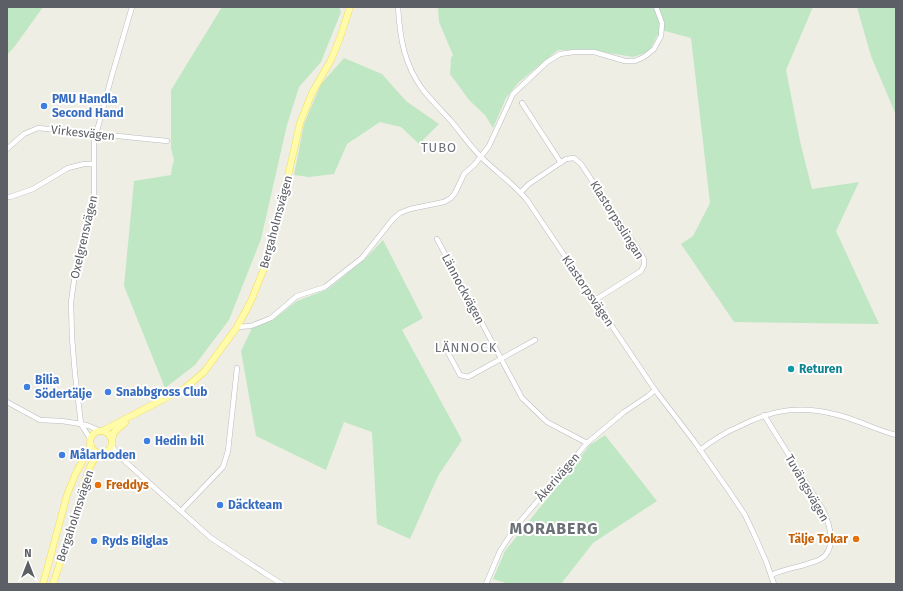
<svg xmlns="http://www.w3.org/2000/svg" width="903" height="591" font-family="'Fira Sans',sans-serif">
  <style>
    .green { fill: #bfe7c4 }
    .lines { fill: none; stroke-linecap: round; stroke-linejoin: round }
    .minor-casing { stroke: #b9bbc0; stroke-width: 5.5 }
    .major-casing { stroke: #f5db56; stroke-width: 7 }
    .minor { stroke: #fff; stroke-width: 4.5 }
    .major { stroke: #fffba8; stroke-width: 6 }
    .shop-dot { fill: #3f7fe0; stroke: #fff; stroke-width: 1.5 }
    .culture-dot { fill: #0f9aa8; stroke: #fff; stroke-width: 1.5 }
    .food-dot { fill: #e8710a; stroke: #fff; stroke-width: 1.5 }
    .labels { text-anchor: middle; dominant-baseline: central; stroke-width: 4; stroke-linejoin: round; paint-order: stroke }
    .shop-label { font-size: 12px; font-weight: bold; fill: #366cbe; stroke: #fff; text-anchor: start }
    .street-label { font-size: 12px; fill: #5c5f65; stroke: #fff }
    .culture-label { font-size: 12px; font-weight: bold; fill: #0d838f; stroke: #fff; text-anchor: start }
    .food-label { font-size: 12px; font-weight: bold; fill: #c56008; stroke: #fff; text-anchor: start }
    .neighbourhood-label { font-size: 13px; letter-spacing: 1px; fill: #6d7177; stroke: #fff }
    .district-label { font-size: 16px; font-weight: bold; letter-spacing: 1px; fill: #6d7177; stroke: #fff }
  </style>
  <rect width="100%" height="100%" fill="#efeee4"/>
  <g class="green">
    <polygon points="7,7 43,7 15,46 7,55"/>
    <polygon points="222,7 339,7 341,12 321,62 299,87 287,125 261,239 229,320 195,365 165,388 124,286 134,181 171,175 172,167 174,160 171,148 171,90"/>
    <polygon points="438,7 813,7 786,70 800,141 812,189 859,182 836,231 879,324 734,322 681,244 693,236 710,203 691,38 665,31 657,36 649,52 633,57 591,50 558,50 518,83 506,98 493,128 485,115 469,100 450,74 451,58 453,55 439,22"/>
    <polygon points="857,7 896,7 896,115 871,56"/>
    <polygon points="344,58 382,74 406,101 439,124 419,144 401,127 380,122 347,144 334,174 309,177 294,175 304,124 321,84"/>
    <polygon points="383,240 423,318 402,330 462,440 438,476 410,539 377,524 372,432 344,422 326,470 256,436 241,351 252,328 274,319 297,301 328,289 365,259"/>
    <polygon points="605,435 657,501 593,543 561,584 509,584 493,579 505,551 590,445"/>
  </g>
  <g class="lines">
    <g class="minor-casing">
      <g id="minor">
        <path d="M398,7C400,39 404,64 423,90C432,101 442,111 452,122C461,133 470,146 481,157C496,172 513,183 527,200L655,390L694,441L729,491L745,515L754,534L766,561L774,584"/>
        <polyline points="522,103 561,163"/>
        <polyline points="7,149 24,134 38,128 167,141"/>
        <polyline points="521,192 529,184 566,159 574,158 581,164 644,259 644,265 641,271 595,300"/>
        <polyline points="7,197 10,197 33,189 68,168 84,164 94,164"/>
        <polyline points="437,239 522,398 547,422 587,443"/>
        <polyline points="237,327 251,326 271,318 297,296 325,287 362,258 393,219 400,213 410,209 444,202 451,198 455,193 464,174 475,164 489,146 513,94 547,62 560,54 574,52 594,52 625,61 635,61 644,57 654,49 661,36 662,23 656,7"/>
        <polyline points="445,347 460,375 468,377 535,340"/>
        <polyline points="7,402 40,420 62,421 81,424 89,426 100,431"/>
        <path d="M764,415L823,510C830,525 838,550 819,560C814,562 809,563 804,565C793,568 782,570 771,575"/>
        <polyline points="91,440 81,424 75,374 72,338 71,302 76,267 94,196 94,142 112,75 132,7"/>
        <polyline points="111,444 118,455 211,538 266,574 282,584"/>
        <path d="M700,450C713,440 726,432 740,426C774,409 801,405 838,415C858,420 876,430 896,435"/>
        <polyline points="106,452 111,455 118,455"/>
        <polyline points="181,511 223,467 228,451 237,368"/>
        <polyline points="486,584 500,551 517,525 587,443 624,412 648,396 655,390"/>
      </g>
    </g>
    <g class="major-casing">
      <g id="major">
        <polyline points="102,431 185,388 204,372 237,327 251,301 269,256 280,212 300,123 312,93 331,60 340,38 350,7"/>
        <circle cx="101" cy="442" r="11"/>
        <polyline points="112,440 114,432 125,423"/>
        <polyline points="43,584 67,495 75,475 91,445"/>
        <polyline points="53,584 71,530 86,478 90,467 95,458 103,452"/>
      </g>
    </g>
    <use href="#minor" class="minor"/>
    <use href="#major" class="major"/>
  </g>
  <g class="shop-dot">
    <circle cx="44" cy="106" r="4"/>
    <circle cx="27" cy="387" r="4"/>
    <circle cx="108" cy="392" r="4"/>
    <circle cx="147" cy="441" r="4"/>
    <circle cx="62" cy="455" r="4"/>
    <circle cx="220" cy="505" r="4"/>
    <circle cx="94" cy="541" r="4"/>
  </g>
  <circle class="culture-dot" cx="791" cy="369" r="4"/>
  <g class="food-dot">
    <circle cx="98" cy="485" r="4"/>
    <circle cx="856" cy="539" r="4"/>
  </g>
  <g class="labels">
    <g class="shop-label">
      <text x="52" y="99">PMU Handla<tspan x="52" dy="14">Second Hand</tspan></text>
      <text x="35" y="380">Bilia<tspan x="35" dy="14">Södertälje</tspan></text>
      <text x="116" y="392">Snabbgross Club</text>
      <text x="155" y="441">Hedin bil</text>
      <text x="70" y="455">Målarboden</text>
      <text x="228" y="505">Däckteam</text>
      <text x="102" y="541">Ryds Bilglas</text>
    </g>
    <g class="street-label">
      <text transform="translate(83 133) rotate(6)">Virkesvägen</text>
      <text transform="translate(617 220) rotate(58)">Klastorpsslingan</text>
      <text transform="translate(276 222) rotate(-75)">Bergaholmsvägen</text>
      <text transform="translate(84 237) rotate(-77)">Oxelgrensvägen</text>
      <text transform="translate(463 289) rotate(62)">Lännockvägen</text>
      <text transform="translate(588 291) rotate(56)">Klastorpsvägen</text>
      <text transform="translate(558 477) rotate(-49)">Åkerivägen</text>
      <text transform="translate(807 488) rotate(60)">Tuvängsvägen</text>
      <text transform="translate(75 516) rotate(-72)">Bergaholmsvägen</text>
    </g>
    <g class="culture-label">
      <text x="799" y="369">Returen</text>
    </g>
    <g class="food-label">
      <text x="106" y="485">Freddys</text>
      <text x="848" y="539" text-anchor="end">Tälje Tokar</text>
    </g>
    <g class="neighbourhood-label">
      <text x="439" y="147">TUBO</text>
      <text x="466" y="347">LÄNNOCK</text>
    </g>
    <g class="district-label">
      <text x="554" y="528">MORABERG</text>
    </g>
  </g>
  <rect width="903" height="591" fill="none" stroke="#5c5f65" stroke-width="16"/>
  <g transform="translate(28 563)" stroke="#ffffff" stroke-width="3" paint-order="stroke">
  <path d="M0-3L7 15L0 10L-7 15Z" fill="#5c5f65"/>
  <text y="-6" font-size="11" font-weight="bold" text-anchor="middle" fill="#5c5f65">N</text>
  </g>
</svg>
